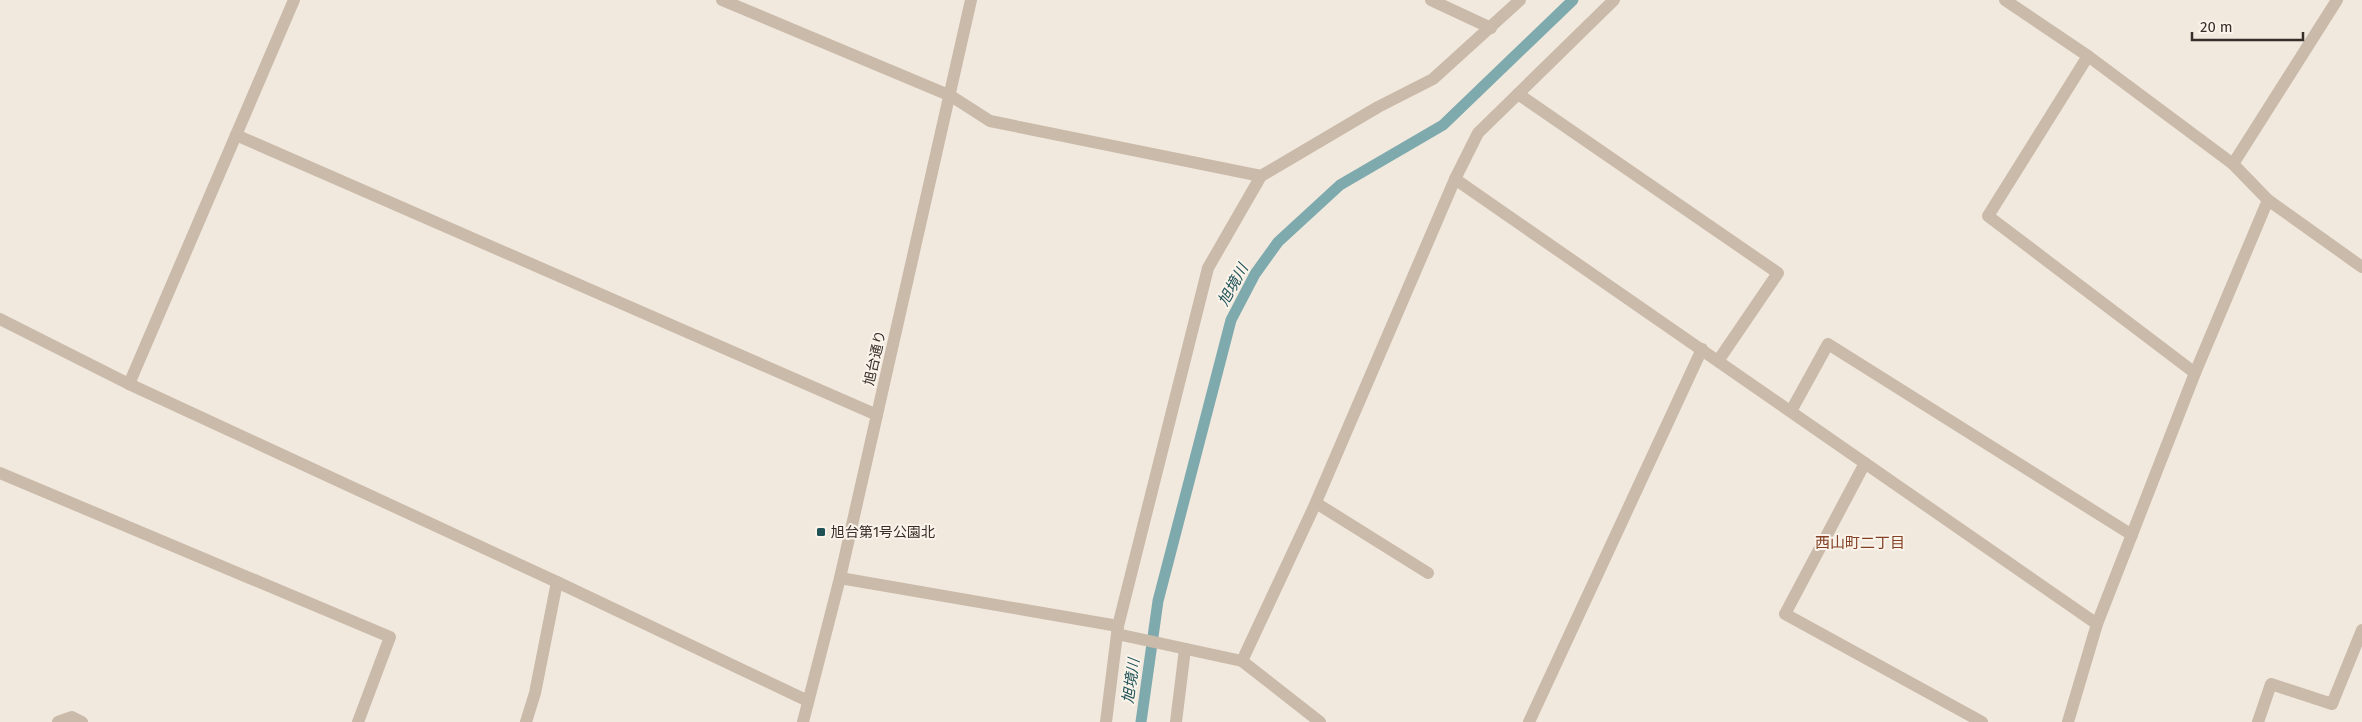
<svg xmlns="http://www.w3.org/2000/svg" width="2362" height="722" font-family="'Fira Sans','Noto Sans JP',sans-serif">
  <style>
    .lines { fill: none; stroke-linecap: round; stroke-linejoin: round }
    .stream { stroke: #7eaaae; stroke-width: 11 }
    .minor { stroke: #cabaaa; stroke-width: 12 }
    .poi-dot { fill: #205157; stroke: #f9f3ea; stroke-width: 2 }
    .labels { text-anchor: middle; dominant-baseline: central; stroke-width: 4; stroke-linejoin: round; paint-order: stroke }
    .street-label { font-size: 14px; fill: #372e29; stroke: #f9f3ea }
    .poi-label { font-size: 14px; fill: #372e29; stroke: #f9f3ea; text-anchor: start }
    .water-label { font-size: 15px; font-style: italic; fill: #205157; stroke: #f9f3ea }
    .neighbourhood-label { font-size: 15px; fill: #844025; stroke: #f9f3ea }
  </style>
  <rect width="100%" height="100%" fill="#f2e9de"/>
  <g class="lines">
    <polyline class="stream" points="1141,722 1158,601 1231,320 1255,274 1278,242 1340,185 1443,125 1573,0"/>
    <g class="minor">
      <polyline points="722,0 951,96 990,121 1261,176"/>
      <polyline points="1431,0 1491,28"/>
      <polyline points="2005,0 2088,56 2233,164 2268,200 2362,267"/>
      <polyline points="2088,56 1988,216 2195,373"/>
      <polyline points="1518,94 1778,273 1718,361"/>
      <polyline points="236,135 877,415"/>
      <polyline points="2233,164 2337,0"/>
      <polyline points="1455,179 2097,624"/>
      <polyline points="0,319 129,384 557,582 808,701"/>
      <polyline points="129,384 294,0"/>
      <polyline points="1791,411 1828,344 2132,535"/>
      <polyline points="1865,463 1785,614 1982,722"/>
      <polyline points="0,473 390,637 358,722"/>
      <polyline points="1316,503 1428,573"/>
      <polyline points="840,578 1118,626"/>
      <polyline points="1117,634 1242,661 1320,722"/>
      <polyline points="1242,661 1313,509 1455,179 1478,133 1614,0"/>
      <polyline points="58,722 72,717 82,722"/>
      <polyline points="526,722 535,693 557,582"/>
      <polyline points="803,722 840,578 971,0"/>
      <polyline points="1106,722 1118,626 1208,268 1261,176 1378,107 1433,79 1520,0"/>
      <polyline points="1176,722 1185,649"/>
      <polyline points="1529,722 1702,349"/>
      <polyline points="2068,722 2097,624 2195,373 2268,200"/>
      <polyline points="2258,722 2271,684 2332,704 2362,630"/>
    </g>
  </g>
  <rect class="poi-dot" x="816" y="527" width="10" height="10" rx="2.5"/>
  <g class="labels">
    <g class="street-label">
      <text transform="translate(875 358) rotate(-77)">旭台通り</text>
    </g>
    <g class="poi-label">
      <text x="831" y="532">旭台第1号公園北</text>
    </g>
    <g class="water-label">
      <text transform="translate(1233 285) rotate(-61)">旭境川</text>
      <text transform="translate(1131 681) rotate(-82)">旭境川</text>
    </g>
    <g class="neighbourhood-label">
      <text x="1860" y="543">西山町二丁目</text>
    </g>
  </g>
  <path d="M2192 32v8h111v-8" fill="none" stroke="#372e29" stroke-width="2.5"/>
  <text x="2200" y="32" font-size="15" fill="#372e29" stroke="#f9f3ea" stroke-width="4" paint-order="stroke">20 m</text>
</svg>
